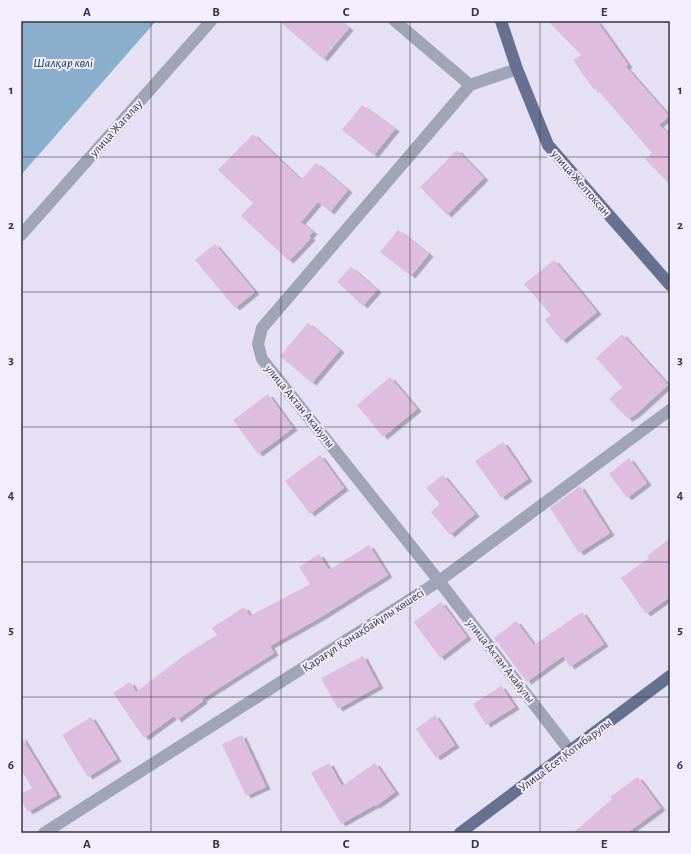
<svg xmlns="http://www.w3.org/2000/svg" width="691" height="854" font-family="'Alegreya Sans',sans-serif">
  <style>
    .water { fill: #8aafcd }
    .building { fill: #dfbddf; filter: url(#shadow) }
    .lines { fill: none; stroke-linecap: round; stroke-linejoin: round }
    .minor { stroke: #9fa5b7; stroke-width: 12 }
    .major { stroke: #667090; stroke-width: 12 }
    .grid { fill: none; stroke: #36343c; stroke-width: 1; stroke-opacity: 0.55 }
    .labels { text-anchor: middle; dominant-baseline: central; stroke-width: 4; stroke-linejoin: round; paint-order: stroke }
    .street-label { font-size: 12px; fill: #36343c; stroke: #f2eefd }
    .water-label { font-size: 13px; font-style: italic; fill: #043452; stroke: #f2eefd }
    .neatline { fill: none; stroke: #36343c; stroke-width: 1.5 }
    .grid-label { font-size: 13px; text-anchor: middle; font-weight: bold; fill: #36343c }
  </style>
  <defs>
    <filter id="shadow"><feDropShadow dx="4.5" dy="2.5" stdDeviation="0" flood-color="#0004"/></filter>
  </defs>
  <rect width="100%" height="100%" fill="#e5e0f3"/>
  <polygon class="water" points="21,21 156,21 21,175"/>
  <g class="building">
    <polygon points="279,21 340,21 349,28 323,59"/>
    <polygon points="548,21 597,21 628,65 626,67 669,116 659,125 670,135 670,185 645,159 652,153 596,88 594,90 573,60 581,55"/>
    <polygon points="362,105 395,129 374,155 342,130"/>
    <polygon points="253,134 301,180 316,163 348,190 330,212 318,202 301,222 313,232 309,236 311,238 289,261 241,216 253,203 218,170"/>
    <polygon points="457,150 484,178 447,215 420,187"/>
    <polygon points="398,230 429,254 411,276 380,252"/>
    <polygon points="215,244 255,292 235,308 195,260"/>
    <polygon points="554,260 597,312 562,341 545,320 551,315 524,284"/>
    <polygon points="351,267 377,290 363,306 337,282"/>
    <polygon points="308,323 340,350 312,383 280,356"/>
    <polygon points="622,334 668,385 635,415 628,419 609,399 622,387 596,358"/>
    <polygon points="390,377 417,409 383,437 357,405"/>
    <polygon points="268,394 293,428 258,454 233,420"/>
    <polygon points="503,442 528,479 501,498 475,461"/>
    <polygon points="320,455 344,488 310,514 285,481"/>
    <polygon points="629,458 647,483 627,498 609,474"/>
    <polygon points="443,475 475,514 450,535 431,512 440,504 426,488"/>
    <polygon points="580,486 610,533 579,553 550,508"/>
    <polygon points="670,538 670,597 646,614 621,578 649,558 647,556"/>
    <polygon points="369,545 388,575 321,617 270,646 274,653 202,699 203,701 177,720 174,716 144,738 113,693 130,682 136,692 186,654 217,635 212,628 244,607 250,616 310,584 299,567 319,554 329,570"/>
    <polygon points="441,602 467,637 440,658 414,622"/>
    <polygon points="582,612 604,644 570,667 563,656 527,682 494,638 516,621 534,645"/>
    <polygon points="363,656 379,686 338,709 321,678"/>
    <polygon points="501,686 515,707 486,725 473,704"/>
    <polygon points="435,715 455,745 436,758 416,729"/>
    <polygon points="91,717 117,759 88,777 62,735"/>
    <polygon points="242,735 266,787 246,796 222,744"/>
    <polygon points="21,736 57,795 28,812 21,800 21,794 32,788 21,769"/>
    <polygon points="329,763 342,786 375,763 395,792 376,806 375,805 341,824 311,773"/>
    <polygon points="638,777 661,808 627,833 573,833 612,799 610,797"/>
  </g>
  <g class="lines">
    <g class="minor">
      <polyline points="395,21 470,85"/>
      <polyline points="517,69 470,85 262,328 258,344 262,359 439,581 570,751"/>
      <polyline points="21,235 211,21"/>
      <polyline points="44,833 439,581 670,410"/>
    </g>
    <g class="major">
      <polyline points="501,21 517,69 548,145 670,285"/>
      <polyline points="460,833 670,676"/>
    </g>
  </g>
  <path class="grid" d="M151,21V833M281,21V833M410,21V833M540,21V833M21,157H670M21,292H670M21,427H670M21,562H670M21,697H670"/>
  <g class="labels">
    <g class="street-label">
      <text transform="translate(116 128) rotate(-48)">улица Жагалау</text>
      <text transform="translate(581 183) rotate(49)">улица Желтоксан</text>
      <text transform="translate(300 406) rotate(51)">улица Актан Акайулы</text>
      <text transform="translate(363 630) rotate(-33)">Қарағұл Қонақбайұлы көшесі</text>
      <text transform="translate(501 661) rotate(52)">улица Актан Акайулы</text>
      <text transform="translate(565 755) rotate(-37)">Улица Есет Котибарулы</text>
    </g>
    <g class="water-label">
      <text x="63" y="63">Шалқар көлі</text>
    </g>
  </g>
  <rect width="691" height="854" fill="none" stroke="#f2eefd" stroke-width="44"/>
  <rect x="22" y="22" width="647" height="810" class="neatline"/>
  <g class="grid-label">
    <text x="87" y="16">A</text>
    <text x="216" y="16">B</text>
    <text x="346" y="16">C</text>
    <text x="475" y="16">D</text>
    <text x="604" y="16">E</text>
    <text x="11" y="94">1</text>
    <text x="680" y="94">1</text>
    <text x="11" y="229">2</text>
    <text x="680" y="229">2</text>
    <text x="11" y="364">3</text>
    <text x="680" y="364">3</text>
    <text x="11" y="499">4</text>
    <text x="680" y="499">4</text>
    <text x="11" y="634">5</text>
    <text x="680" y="634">5</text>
    <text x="11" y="769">6</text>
    <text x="680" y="769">6</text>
    <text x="87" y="848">A</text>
    <text x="216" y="848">B</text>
    <text x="346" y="848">C</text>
    <text x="475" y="848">D</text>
    <text x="604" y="848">E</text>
  </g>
</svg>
